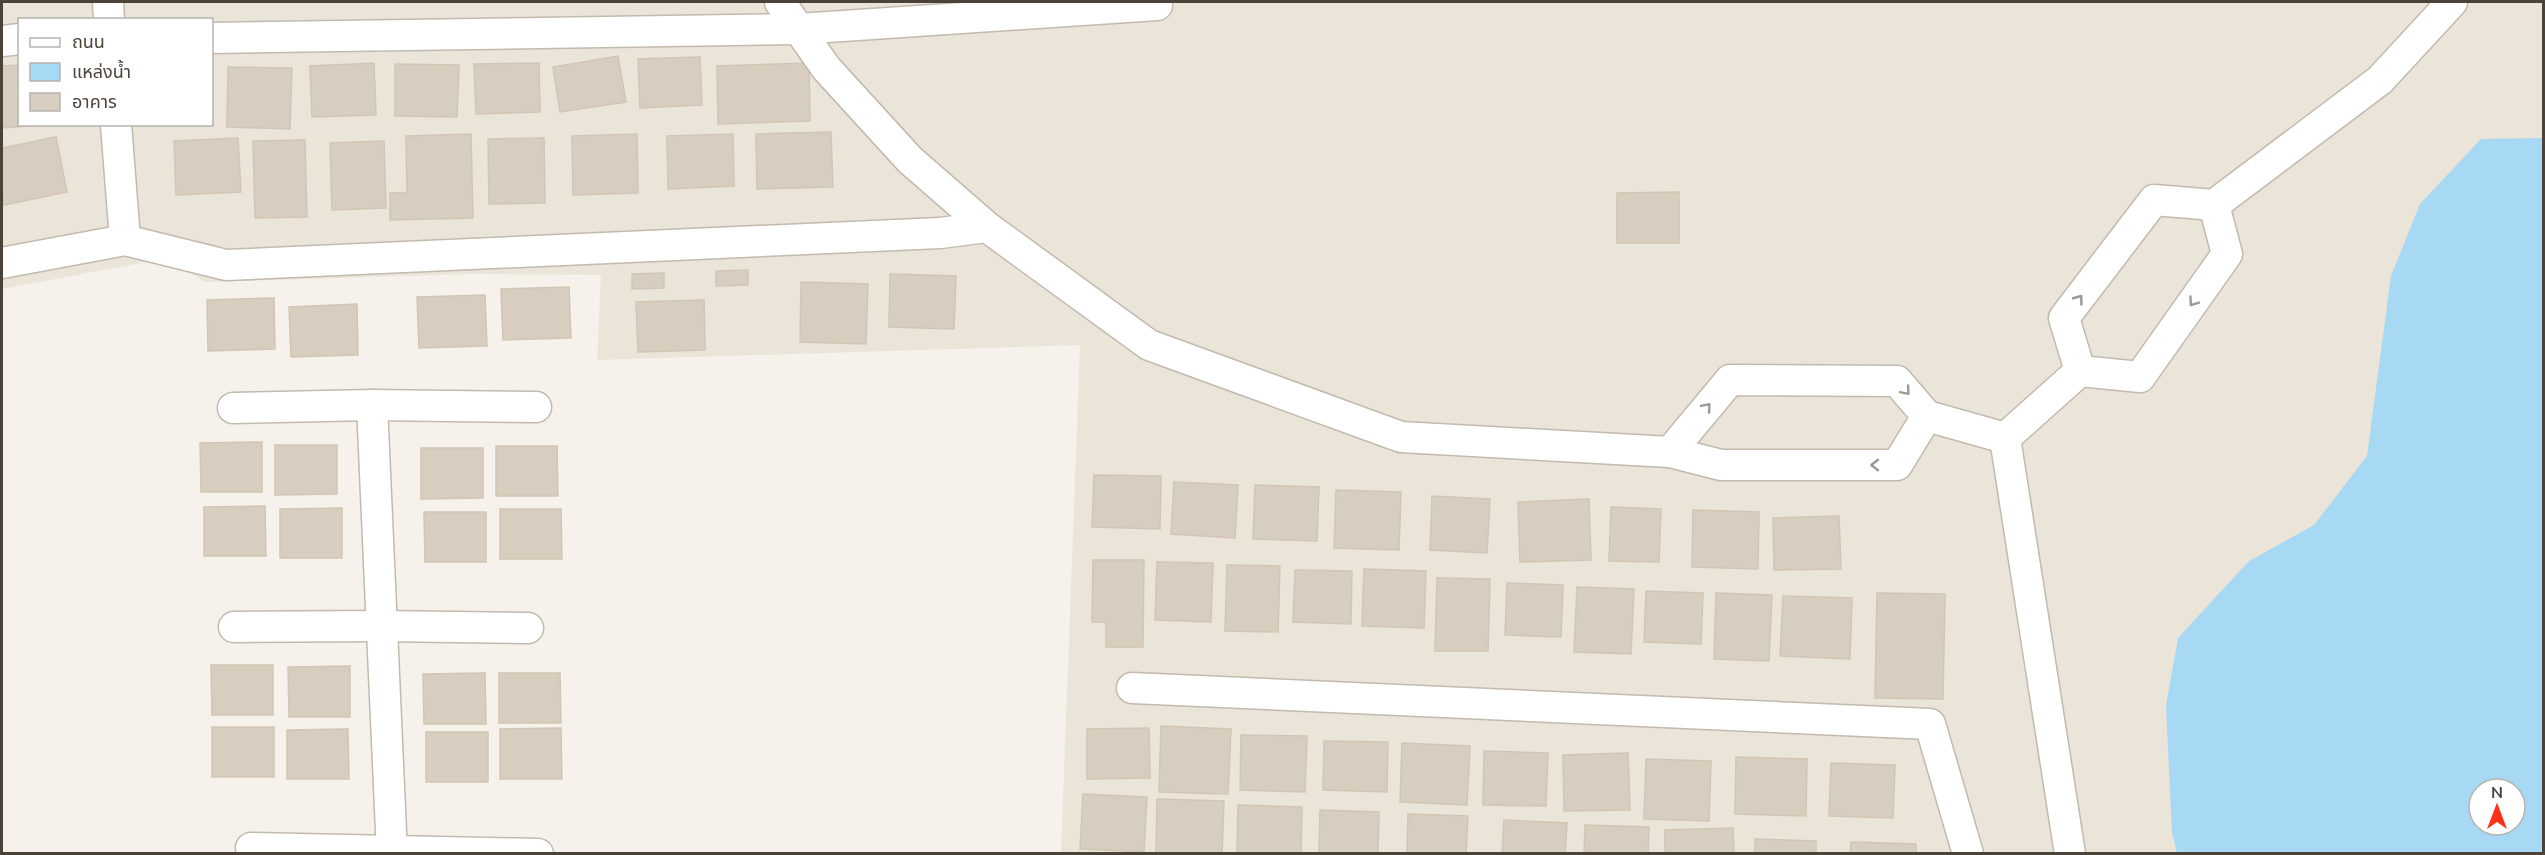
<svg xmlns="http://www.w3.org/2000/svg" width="2545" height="855" font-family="'Nunito Sans','Noto Sans Thai',sans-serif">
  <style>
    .residential { fill: #eae4d9; fill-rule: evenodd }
    .water { fill: #a7d8f4; fill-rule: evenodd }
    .building { fill: #d8cec0; stroke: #d3c5b3; stroke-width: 1.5 }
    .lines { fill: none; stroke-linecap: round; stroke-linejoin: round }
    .minor-casing { stroke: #c2baad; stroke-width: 33 }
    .minor { stroke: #fff; stroke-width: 30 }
    .oneway { stroke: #9c9892 }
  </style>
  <rect width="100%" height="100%" fill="#f6f2eb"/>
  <path class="residential" d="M2,2H2543V853H1061L1080,345L597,360L601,275L470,274L204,282L168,258L2,289ZM20,20H212V124H20ZM2479,789H2515V825H2479Z"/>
  <path class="water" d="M2543,138V853H2177L2172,832L2166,706L2178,638L2249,561L2314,525L2367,456L2391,276L2420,204L2481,139ZM2479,789H2515V825H2479Z"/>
  <g class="building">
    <polygon points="618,56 626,102 560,112 553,67"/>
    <polygon points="700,57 702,105 640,108 638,59"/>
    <polygon points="374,63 376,115 312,117 310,66"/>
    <polygon points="539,63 540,112 476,114 474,64"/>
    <polygon points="809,63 810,121 718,124 717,66"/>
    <polygon points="395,64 459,65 457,117 395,116"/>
    <polygon points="20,65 20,124 55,124 2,128 2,66"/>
    <polygon points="228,67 292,68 290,129 227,127"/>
    <polygon points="831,132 833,187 757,189 756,134"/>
    <polygon points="471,134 473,218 390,220 390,193 407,193 406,136"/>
    <polygon points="637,134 638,193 573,195 572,136"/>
    <polygon points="733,134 734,186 668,189 667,136"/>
    <polygon points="56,137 67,192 4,205 2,193 2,148"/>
    <polygon points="238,138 241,192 176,195 174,141"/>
    <polygon points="544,138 545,203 489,204 488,139"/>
    <polygon points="305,140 307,217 255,218 253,141"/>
    <polygon points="384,141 386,208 332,210 330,143"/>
    <polygon points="1679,192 1679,243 1617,243 1617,193"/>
    <polygon points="748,270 748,285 716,286 716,271"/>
    <polygon points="664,273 664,288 632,289 632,274"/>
    <polygon points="890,274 956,276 954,329 889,327"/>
    <polygon points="801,282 868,284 866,344 800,342"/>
    <polygon points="569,287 571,338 503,340 501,289"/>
    <polygon points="485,295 487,346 419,348 417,297"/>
    <polygon points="274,298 275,349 208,351 207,300"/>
    <polygon points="704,300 705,350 638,352 636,302"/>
    <polygon points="357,304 358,355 291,357 289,307"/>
    <polygon points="262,442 262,492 201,492 200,443"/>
    <polygon points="275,445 337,445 337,494 275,495"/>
    <polygon points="496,446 557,446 558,496 496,496"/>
    <polygon points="421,448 483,448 483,498 421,499"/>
    <polygon points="1094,475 1161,476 1160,529 1092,527"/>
    <polygon points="1174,482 1238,485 1235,538 1171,534"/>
    <polygon points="1255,485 1319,487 1317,541 1253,539"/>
    <polygon points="1336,490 1401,492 1399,550 1334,548"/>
    <polygon points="1432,496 1490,499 1487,553 1430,550"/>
    <polygon points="1589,499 1591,560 1520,562 1518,502"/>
    <polygon points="265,506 266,556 204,556 204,507"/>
    <polygon points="1611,507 1661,509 1659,562 1609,561"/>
    <polygon points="342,508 342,558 280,558 280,509"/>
    <polygon points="500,509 561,509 562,559 500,559"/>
    <polygon points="1693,510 1759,512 1758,569 1692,567"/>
    <polygon points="424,512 486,512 486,562 425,562"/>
    <polygon points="1839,516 1841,569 1774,570 1773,518"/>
    <polygon points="1093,560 1144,560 1143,647 1106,647 1106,622 1092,622"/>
    <polygon points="1157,562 1213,563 1211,622 1155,620"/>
    <polygon points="1227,565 1280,566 1278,632 1225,631"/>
    <polygon points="1364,569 1426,571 1424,628 1362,626"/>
    <polygon points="1295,570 1352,571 1351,624 1293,622"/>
    <polygon points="1437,578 1490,579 1488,651 1435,651"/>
    <polygon points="1507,583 1563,585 1561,637 1505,635"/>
    <polygon points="1577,587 1634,589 1631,654 1574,652"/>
    <polygon points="1646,591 1703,593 1701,644 1644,642"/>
    <polygon points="1716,593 1772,595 1769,661 1714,659"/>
    <polygon points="1877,593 1945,594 1943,699 1875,698"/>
    <polygon points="1783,596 1852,598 1850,659 1780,656"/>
    <polygon points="211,665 273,665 273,715 212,715"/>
    <polygon points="350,666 350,717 289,717 288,667"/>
    <polygon points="485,673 486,724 424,724 423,674"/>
    <polygon points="499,673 560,673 561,723 499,723"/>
    <polygon points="1161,726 1231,729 1228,794 1159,792"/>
    <rect x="212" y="727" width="62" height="50"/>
    <polygon points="561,728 562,779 500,779 500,729"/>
    <polygon points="1149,728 1150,778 1087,779 1087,729"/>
    <polygon points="348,729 349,779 287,779 287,730"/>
    <rect x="426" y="732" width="62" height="50"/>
    <polygon points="1241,735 1307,736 1305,792 1240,790"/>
    <polygon points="1324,741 1388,742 1387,792 1323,790"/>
    <polygon points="1402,743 1470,746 1467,805 1400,802"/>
    <polygon points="1484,751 1548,753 1546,806 1483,805"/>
    <polygon points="1628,753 1630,810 1564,811 1563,755"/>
    <polygon points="1736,757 1807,759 1806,816 1735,814"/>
    <polygon points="1646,759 1711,761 1709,821 1644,819"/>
    <polygon points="1831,763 1895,765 1893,818 1829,816"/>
    <polygon points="1083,794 1147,797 1144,852 1080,849"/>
    <polygon points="1157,799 1224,801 1222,854 1156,854"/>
    <polygon points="1238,805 1302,807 1301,854 1237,854"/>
    <polygon points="1320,810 1379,812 1378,854 1319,854"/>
    <polygon points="1408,814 1468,816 1466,854 1407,854"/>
    <polygon points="1504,820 1567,823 1565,854 1502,854"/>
    <polygon points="1585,825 1649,827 1648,854 1584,854"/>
    <polygon points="1733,828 1734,854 1665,854 1665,830"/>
    <polygon points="1755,839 1816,841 1816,854 1755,854"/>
    <polygon points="1851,842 1916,844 1916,854 1850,854"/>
  </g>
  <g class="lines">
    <g class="minor-casing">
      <g id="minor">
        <polyline points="108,2 109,20"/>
        <polyline points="780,2 826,68 910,160 987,227 1149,345 1401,437 1670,452 1721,465 1897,465 1927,416"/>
        <polyline points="212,38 798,29 1157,5"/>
        <polyline points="2,41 20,39"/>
        <polyline points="116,124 125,240"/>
        <polyline points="2,263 125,240 226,265 940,233 987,227"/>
        <polyline points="2080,371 2064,318 2154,200 2214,205 2380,80 2452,2"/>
        <polyline points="372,405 392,854"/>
        <polyline points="233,408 372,405 536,407"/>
        <polyline points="2005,438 2070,854"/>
        <polyline points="1670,452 1730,380 1897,381 1927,416 2005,438 2080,371 2140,377 2227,254 2214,205"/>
        <polyline points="234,627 381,626 528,628"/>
        <polyline points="1132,688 1930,724 1968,854"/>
        <polyline points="251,848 538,854"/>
      </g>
    </g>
    <use href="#minor" class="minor"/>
  </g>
  <defs><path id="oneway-chevron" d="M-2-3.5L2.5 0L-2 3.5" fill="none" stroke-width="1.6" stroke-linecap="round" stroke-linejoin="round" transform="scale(1.5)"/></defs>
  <g class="oneway">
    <use href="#oneway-chevron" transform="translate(2079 299) rotate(-53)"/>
    <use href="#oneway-chevron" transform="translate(2193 302) rotate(125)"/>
    <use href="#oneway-chevron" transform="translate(1906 391) rotate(50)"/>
    <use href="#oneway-chevron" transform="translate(1707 407) rotate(-50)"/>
    <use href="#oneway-chevron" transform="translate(1875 465) rotate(180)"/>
  </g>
  <rect width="2545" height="855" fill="none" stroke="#4b4338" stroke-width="6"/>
  <rect x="18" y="18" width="195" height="108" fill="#ffffff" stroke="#b7b4af" stroke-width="1.5"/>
  <rect x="30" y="38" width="30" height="9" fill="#ffffff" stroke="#b7b4af" stroke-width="1.5"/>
  <text x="72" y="48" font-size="18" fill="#4b4338">ถนน</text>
  <rect x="30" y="63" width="30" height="18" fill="#a7d8f4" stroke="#b7b4af" stroke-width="1.5"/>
  <text x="72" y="78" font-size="18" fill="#4b4338">แหล่งน้ำ</text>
  <rect x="30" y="93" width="30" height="18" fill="#d8cec0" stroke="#b7b4af" stroke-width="1.5"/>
  <text x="72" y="108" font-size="18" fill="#4b4338">อาคาร</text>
  <g transform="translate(2497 807)"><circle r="28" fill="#ffffff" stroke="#b7b4af" stroke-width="1.5"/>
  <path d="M0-4.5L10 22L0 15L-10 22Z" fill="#ff3119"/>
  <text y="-9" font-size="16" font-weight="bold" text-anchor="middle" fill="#4b4338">N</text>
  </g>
</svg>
